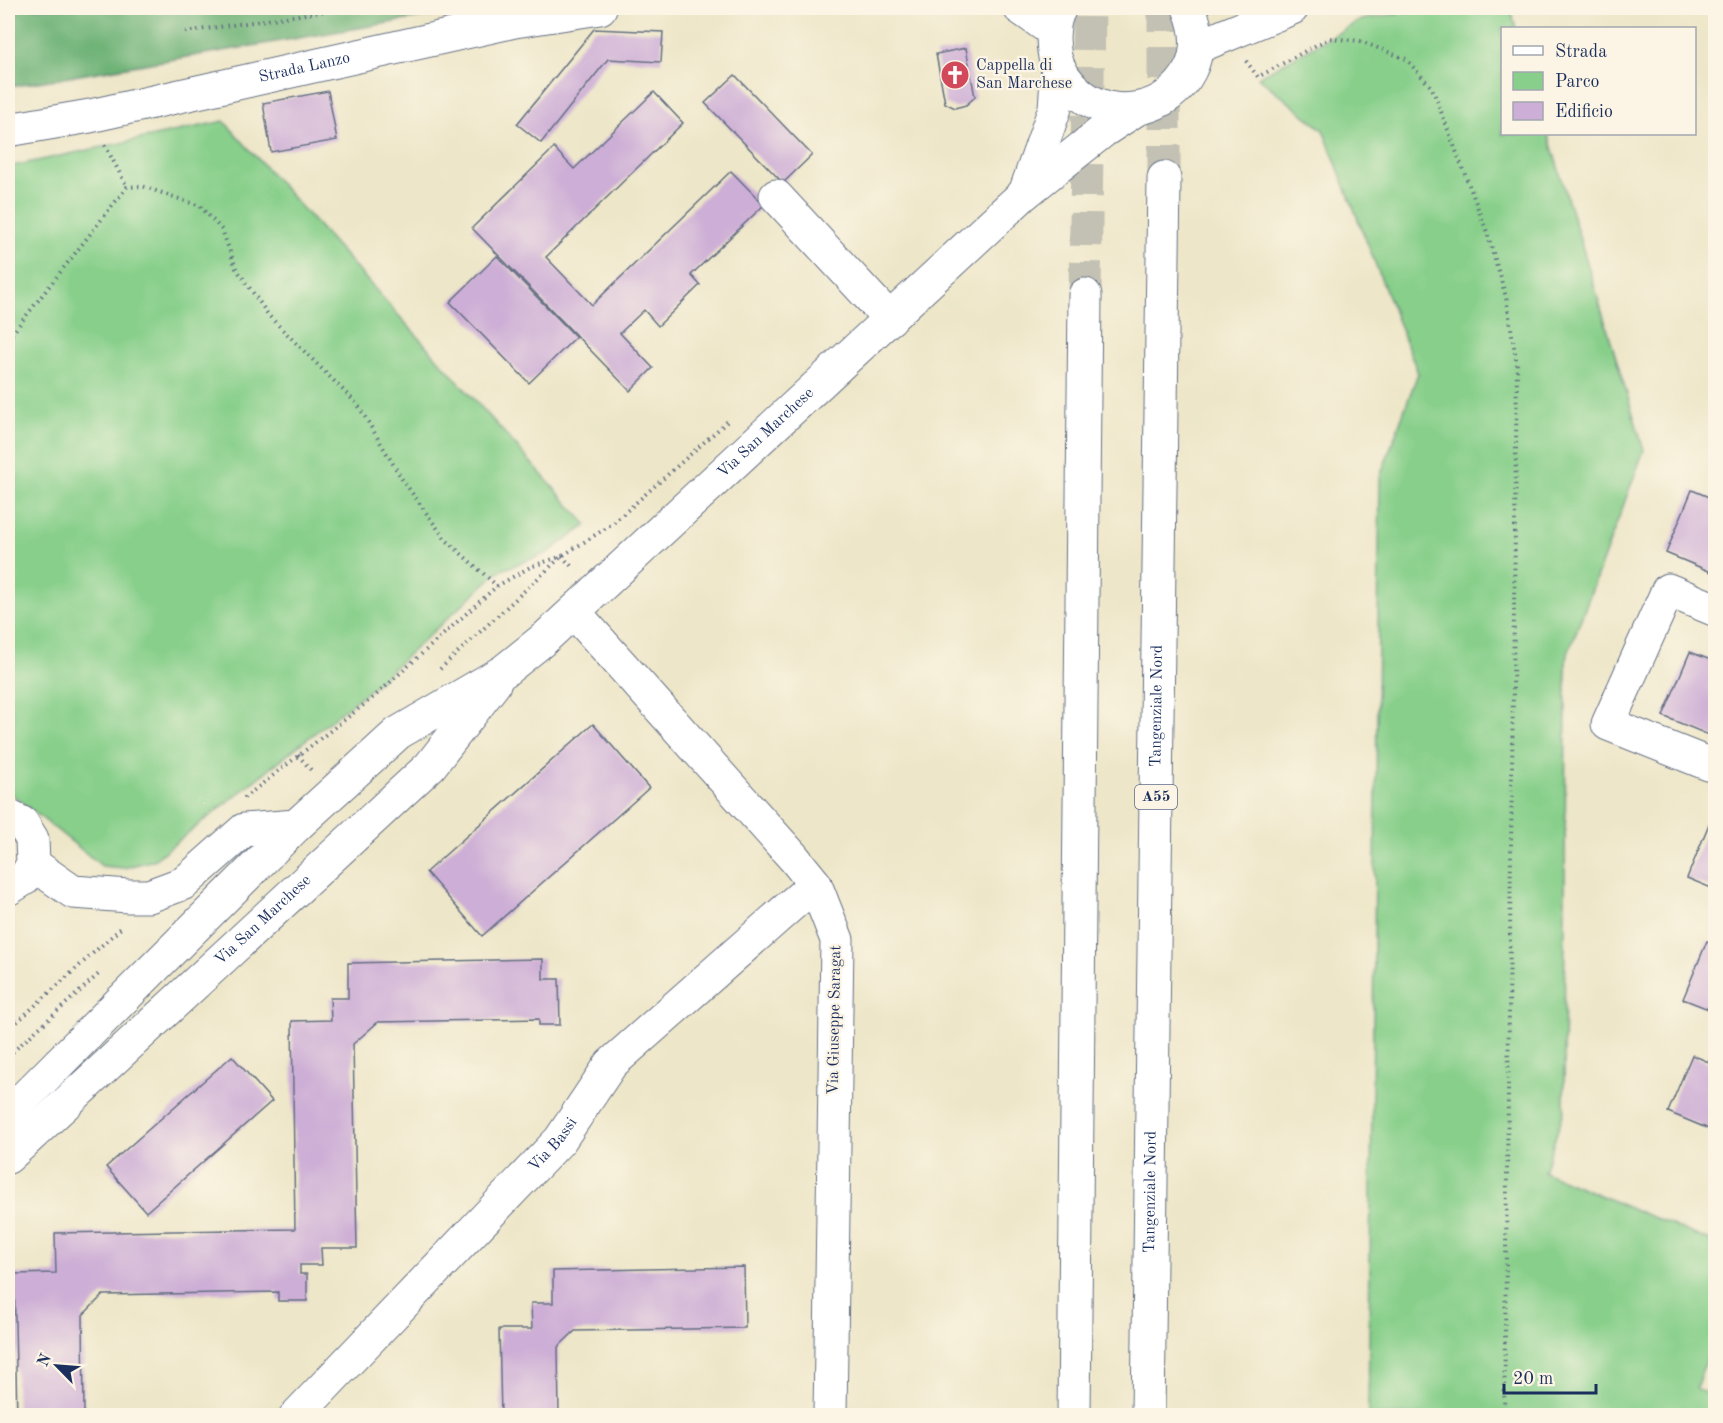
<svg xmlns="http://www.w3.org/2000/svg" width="1723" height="1423" font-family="'Old Standard TT',serif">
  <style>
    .green { fill: #87cf8a; stroke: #517f74; stroke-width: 1.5 }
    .forest { fill: #6db276; stroke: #44706a; stroke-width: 1.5 }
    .building { fill: #cdaed6 }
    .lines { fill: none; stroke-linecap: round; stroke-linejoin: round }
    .highway-tunnel { stroke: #c3c1b3; stroke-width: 33; stroke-dasharray: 33 16; stroke-linecap: butt }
    .minor-casing { stroke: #646f83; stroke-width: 35 }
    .highway-casing { stroke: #646f83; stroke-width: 35 }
    .path { stroke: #646f83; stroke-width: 4; stroke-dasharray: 1.5 4.5; stroke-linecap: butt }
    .minor { stroke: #fff; stroke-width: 33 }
    .highway { stroke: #fff; stroke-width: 33 }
    .labels { text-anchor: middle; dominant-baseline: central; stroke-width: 4.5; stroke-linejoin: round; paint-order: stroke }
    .shield { fill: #fcf5e5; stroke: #5e6a86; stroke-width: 1.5 }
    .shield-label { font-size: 15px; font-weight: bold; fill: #1b2f5e }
    .poi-label { font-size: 16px; fill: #1b2f5e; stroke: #fcf5e5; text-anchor: start }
    .street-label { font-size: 16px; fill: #1b2f5e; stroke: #fcf5e5 }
  </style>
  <rect width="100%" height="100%" fill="#fcf5e5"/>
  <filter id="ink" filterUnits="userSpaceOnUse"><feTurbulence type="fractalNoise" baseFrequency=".0167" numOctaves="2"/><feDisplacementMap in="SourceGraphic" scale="12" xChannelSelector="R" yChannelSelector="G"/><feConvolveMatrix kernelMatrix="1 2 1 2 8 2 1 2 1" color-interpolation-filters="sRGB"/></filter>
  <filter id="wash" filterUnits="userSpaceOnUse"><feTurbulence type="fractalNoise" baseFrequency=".008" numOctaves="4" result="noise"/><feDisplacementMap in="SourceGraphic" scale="24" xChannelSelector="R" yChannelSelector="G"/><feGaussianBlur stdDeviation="1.35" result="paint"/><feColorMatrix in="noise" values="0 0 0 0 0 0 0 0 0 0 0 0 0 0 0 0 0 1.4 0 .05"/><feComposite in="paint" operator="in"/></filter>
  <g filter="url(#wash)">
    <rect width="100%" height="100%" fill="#ede6c8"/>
    <g class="green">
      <polygon points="1428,8 1510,8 1516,28 1502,28 1502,134 1548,134 1644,450 1566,659 1564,1111 1544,1172 1715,1243 1715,1337 1696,1388 1715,1398 1715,1415 1368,1415 1380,477 1418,373 1323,130 1258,77 1361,20"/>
      <polygon points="224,121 587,525 547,553 499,571 373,687 154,860 124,868 102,866 8,791 8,167"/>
    </g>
    <polygon class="forest" points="8,8 478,8 8,87"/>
    <g id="blocks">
      <g class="building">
        <polygon points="594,29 663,32 661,62 608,59 541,143 517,124"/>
        <polygon points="966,48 975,97 966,105 955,108 945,103 936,54"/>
        <polygon points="735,75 812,155 783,183 705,103"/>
        <polygon points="328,91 337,140 271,152 263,103"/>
        <polygon points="654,92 683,123 546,257 592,305 731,171 764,205 691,275 700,285 658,326 644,310 620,333 653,368 630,391 472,228 554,148 574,169"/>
        <polygon points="497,256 576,337 529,383 450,302"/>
        <polygon points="1692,490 1716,500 1716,574 1666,553"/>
        <polygon points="1690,652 1716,662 1716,738 1663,716"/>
        <polygon points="593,724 649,788 482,936 426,872"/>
        <polygon points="1711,819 1716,821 1716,890 1687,878"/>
        <polygon points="1707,941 1716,945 1716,1012 1683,999"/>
        <polygon points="543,959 543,979 559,979 560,1025 539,1025 539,1019 378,1022 353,1044 357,1248 321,1248 322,1265 300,1265 300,1274 307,1274 307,1301 278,1301 278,1292 103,1295 83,1315 84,1416 17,1416 14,1274 56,1273 55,1233 295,1229 292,1021 331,1020 330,998 348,998 348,963"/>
        <polygon points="1692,1055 1716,1065 1716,1132 1668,1112"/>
        <polygon points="232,1056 272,1101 146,1212 106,1167"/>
        <polygon points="744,1267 745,1328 575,1331 558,1347 559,1416 501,1416 499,1329 532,1329 531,1303 553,1303 553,1271"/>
      </g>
    </g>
  </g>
  <g filter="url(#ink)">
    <use href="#blocks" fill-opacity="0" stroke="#646f83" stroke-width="1.5"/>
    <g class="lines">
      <g class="highway-tunnel">
        <polyline points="1164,178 1164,8"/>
        <polyline points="1085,295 1089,8"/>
      </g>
      <g class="minor-casing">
        <g id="minor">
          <polyline points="1020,8 1053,31"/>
          <path d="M1060,8C1052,21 1052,42 1055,57C1059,72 1068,84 1080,94C1115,123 1170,110 1190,70C1200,50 1197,27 1189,8"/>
          <polyline points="1197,47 1292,8"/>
          <path id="s1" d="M8,130L90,116L515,21L600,8"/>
          <polyline points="1025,193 1055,108 1058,66"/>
          <polyline points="776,196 890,319"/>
          <polyline points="1716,610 1668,590 1608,724 1716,767"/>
          <polyline points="574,612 794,858 815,884 837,940 830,1416"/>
          <polyline points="8,816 22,823 32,839 33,864 24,879 8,889"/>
          <polyline points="33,864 73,892 129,896 149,896 184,883 244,830 296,826"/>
          <path id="s2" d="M8,1114L296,826L398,733L504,671L544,639L1025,193L1103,131L1135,110"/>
          <path id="s3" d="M8,1157L430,766L494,684"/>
          <path id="s4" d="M296,1416L560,1140L611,1064L815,884"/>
        </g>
      </g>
      <g class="highway-casing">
        <g id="highway">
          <polyline points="1074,1416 1085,295"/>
          <path id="s5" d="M1148,1416L1164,178"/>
        </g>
      </g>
      <g class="path">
        <polyline points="185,32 346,8"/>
        <polyline points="1246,61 1258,77 1329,38 1360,41 1406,59 1432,88 1487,232 1506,297 1517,365 1504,1416"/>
        <polyline points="105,145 127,187"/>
        <polyline points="8,339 127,187 142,186 200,206 222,230 236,268 269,316 358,405 402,479 445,539 497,586"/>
        <polyline points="440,669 562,556 611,525 729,420"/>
        <polyline points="298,755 311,770"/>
        <polyline points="244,798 375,696 497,586 530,567 562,556 574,569"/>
        <polyline points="8,1030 121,928"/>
        <polyline points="8,1056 101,972"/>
      </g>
      <use href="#minor" class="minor"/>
      <use href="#highway" class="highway"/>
    </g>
  </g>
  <defs>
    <g id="church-disc" transform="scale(1.5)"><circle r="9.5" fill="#d1495b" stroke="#fcf5e5"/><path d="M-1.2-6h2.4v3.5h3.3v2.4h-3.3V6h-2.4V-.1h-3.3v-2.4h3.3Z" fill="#fff"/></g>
  </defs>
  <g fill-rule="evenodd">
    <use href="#church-disc" x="955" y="75"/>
  </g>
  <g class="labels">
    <rect class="shield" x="1135" y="785" width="42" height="24" rx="4.5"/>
    <g class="shield-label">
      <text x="1156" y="797">A55</text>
    </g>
    <g class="poi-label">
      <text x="976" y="66">Cappella di<tspan x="976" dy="18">San Marchese</tspan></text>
    </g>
    <g class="street-label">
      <text stroke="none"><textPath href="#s1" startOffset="303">Strada Lanzo</textPath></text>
      <text stroke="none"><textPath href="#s2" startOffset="1022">Via San Marchese</textPath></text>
      <text stroke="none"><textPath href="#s5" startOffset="710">Tangenziale Nord</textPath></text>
      <text stroke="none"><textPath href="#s3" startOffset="348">Via San Marchese</textPath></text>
      <text transform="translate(835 1020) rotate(-89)">Via Giuseppe Saragat</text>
      <text stroke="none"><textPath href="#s4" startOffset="374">Via Bassi</textPath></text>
      <text stroke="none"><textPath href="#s5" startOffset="224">Tangenziale Nord</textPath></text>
    </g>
  </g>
  <rect width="1723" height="1423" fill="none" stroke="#fcf5e5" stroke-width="30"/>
  <rect x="1501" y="27" width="195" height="108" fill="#fcf5e5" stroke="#a2a6af" stroke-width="1.5"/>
  <rect x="1513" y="46" width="30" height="9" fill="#ffffff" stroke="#a2a6af" stroke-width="1.5"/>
  <text x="1555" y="57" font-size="18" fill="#1b2f5e">Strada</text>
  <rect x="1513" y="72" width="30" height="18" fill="#87cf8a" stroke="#a2a6af" stroke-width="1.5"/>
  <text x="1555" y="87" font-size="18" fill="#1b2f5e">Parco</text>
  <rect x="1513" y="102" width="30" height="18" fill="#cdaed6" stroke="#a2a6af" stroke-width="1.5"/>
  <text x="1555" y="117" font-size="18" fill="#1b2f5e">Edificio</text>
  <g transform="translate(57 1366) rotate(295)" stroke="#fcf5e5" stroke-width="4.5" paint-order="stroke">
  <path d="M0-4.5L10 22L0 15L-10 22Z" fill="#1b2f5e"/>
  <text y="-9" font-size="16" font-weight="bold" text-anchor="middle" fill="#1b2f5e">N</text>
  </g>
  <path d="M1504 1384v9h92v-9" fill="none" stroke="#1b2f5e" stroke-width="3"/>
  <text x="1513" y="1384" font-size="18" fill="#1b2f5e" stroke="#fcf5e5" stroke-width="4.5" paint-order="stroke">20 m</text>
</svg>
